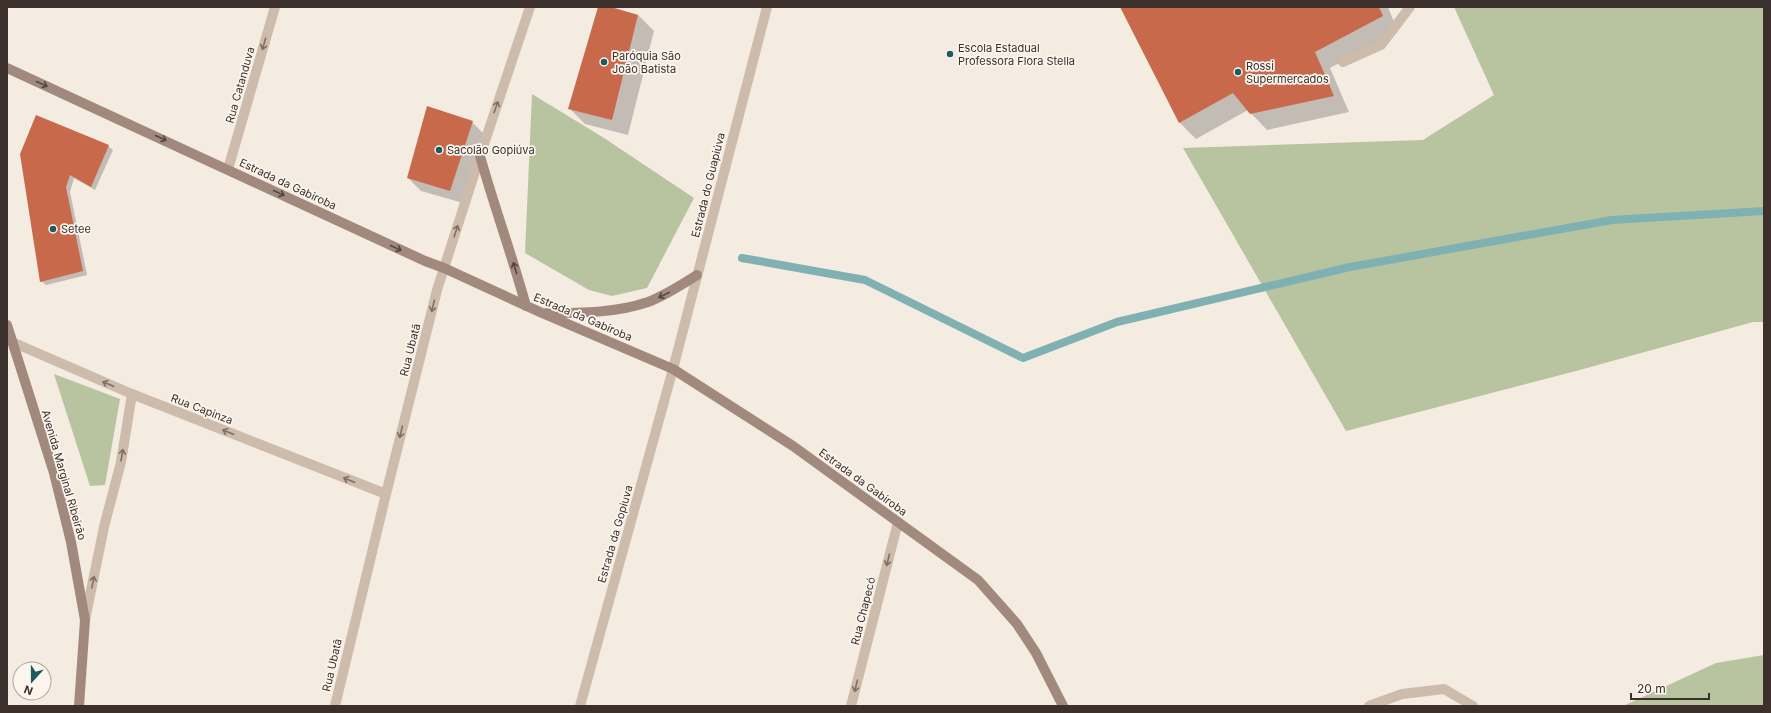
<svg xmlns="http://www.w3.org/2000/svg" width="1771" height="713" font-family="Inter,sans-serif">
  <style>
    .green { fill: #b8c4a0 }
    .shadow { fill: #0003 }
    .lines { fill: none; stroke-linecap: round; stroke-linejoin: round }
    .stream { stroke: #7fb0b2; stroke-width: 8 }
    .building { fill: #c8694b }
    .service { stroke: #cdbbac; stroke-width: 10 }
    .minor { stroke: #cdbbac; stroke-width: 10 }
    .tertiary { stroke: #cdbbac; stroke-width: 10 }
    .secondary { stroke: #a18a7d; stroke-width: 10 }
    .oneway { stroke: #7d6f65 }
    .oneway2 { stroke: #544640 }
    .poi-dot { fill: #1f5a5e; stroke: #fbf5ee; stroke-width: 1.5 }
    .labels { text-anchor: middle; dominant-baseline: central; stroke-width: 3.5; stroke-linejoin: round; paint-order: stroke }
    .poi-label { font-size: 11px; fill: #3b302b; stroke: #fbf5ee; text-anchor: start }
    .street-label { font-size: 11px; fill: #3b302b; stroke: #fbf5ee }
  </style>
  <rect width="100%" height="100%" fill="#f4ebe1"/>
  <g class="green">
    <polygon points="1454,7 1764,7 1764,322 1753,322 1576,371 1346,431 1183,148 1423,140 1494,95"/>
    <polygon points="532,94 604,138 694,198 647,288 612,296 589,290 525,253"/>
    <polygon points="54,374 120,399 105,485 90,486"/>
    <polygon points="1764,655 1764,706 1623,706 1716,663"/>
  </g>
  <g class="shadow">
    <polygon points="599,7 607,7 638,15 654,31 628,135 585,124 569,108"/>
    <polygon points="1121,7 1388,7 1398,32 1330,68 1349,112 1267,130 1248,110 1196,139 1180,123"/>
    <polygon points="472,122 485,135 463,203 421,191 408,178"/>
    <polygon points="108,146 113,150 95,190 74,178 70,192 87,275 46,285 41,281 21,154"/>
  </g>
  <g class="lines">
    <polyline class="stream" points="742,258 865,280 1023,358 1117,322 1350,267 1612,220 1764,211"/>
  </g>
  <g class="building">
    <polygon points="598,7 611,7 638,15 612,120 568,109"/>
    <polygon points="1120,7 1379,7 1383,16 1315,52 1334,96 1250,114 1233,93 1179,123"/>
    <polygon points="427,106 473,121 450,191 407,178"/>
    <polygon points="36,115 109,145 91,187 70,175 66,187 83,271 40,282 20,154"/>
  </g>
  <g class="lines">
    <g class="service">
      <polyline points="1343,62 1381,45 1410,7"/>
      <polyline points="1369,706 1402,694 1444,689 1473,706"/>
    </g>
    <g class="minor">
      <polyline points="228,169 275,7"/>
      <polyline points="12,342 132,394 386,494"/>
      <polyline points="85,620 104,527 121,462 132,394"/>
      <polyline points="335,706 386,494 437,290 480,156 530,7"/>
      <polyline points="580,706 673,369"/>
      <polyline points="851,706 898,522"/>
    </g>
    <polyline class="tertiary" points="673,369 767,7"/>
    <g class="secondary">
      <polyline points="7,68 425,261 444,268 542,313 673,369 793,446 978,580 1017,624 1036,653 1063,706"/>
      <path d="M480,156C494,206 512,255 526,306"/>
      <path d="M547,313C581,313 616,313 648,302C666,295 681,285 697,275"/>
      <polyline points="7,325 54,473 71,542 85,620 79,706"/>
    </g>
  </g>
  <defs><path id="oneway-shaft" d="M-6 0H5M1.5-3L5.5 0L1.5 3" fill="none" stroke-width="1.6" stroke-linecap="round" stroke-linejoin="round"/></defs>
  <g class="oneway">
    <use href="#oneway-shaft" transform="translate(264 44) rotate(106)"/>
    <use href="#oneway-shaft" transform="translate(496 107) rotate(-71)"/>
    <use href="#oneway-shaft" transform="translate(456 231) rotate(-72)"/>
    <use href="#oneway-shaft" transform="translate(433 306) rotate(104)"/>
    <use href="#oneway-shaft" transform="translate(108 384) rotate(-157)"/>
    <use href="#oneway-shaft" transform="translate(228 432) rotate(-159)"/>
    <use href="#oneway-shaft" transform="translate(401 432) rotate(104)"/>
    <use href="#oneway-shaft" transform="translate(122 455) rotate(-80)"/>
    <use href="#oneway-shaft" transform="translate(349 480) rotate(-159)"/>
    <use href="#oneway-shaft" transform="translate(888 560) rotate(104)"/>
    <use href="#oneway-shaft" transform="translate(93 582) rotate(-79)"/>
    <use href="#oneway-shaft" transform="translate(856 686) rotate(104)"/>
  </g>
  <g class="oneway2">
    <use href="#oneway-shaft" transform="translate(42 84) rotate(25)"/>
    <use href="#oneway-shaft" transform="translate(161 138) rotate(25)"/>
    <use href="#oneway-shaft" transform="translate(279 193) rotate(25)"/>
    <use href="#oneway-shaft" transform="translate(396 248) rotate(25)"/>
    <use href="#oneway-shaft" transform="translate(515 268) rotate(-107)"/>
    <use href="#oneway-shaft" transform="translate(664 295) rotate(154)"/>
  </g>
  <g class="poi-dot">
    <circle cx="950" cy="54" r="4"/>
    <circle cx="604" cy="62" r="4"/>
    <circle cx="1238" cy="72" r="4"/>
    <circle cx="439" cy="150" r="4"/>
    <circle cx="53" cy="229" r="4"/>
  </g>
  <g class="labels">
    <g class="poi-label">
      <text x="958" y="48">Escola Estadual<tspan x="958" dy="13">Professora Flora Stella</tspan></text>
      <text x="612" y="56">Paróquia São<tspan x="612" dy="13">João Batista</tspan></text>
      <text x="1246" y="66">Rossi<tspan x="1246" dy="13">Supermercados</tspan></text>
      <text x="447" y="150">Sacolão Gopiúva</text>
      <text x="61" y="229">Setee</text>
    </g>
    <g class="street-label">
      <text transform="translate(240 85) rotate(-74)">Rua Catanduva</text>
      <text transform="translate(288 184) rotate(25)">Estrada da Gabiroba</text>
      <text transform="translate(708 185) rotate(-76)">Estrada do Guapiúva</text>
      <text transform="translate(583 317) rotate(23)">Estrada da Gabiroba</text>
      <text transform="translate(410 350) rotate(-76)">Rua Ubatã</text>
      <text transform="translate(202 409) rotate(21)">Rua Capinza</text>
      <text transform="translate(64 475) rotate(74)">Avenida Marginal Ribeirão</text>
      <text transform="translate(863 482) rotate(36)">Estrada da Gabiroba</text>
      <text transform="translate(615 534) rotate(-74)">Estrada da Gopiuva</text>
      <text transform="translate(863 611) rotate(-76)">Rua Chapecó</text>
      <text transform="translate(332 665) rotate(-77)">Rua Ubatã</text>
    </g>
  </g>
  <rect width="1771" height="713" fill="none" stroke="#3b302b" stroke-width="16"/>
  <g transform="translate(32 681) rotate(201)"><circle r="19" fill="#fbf5ee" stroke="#aea6a0"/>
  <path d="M0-3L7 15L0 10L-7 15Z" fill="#1f5a5e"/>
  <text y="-6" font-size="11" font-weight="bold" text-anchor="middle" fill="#3b302b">N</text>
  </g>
  <path d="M1631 693v6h78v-6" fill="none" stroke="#3b302b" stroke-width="2"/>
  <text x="1637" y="693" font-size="12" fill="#3b302b" stroke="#fbf5ee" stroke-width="3" paint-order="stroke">20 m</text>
</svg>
